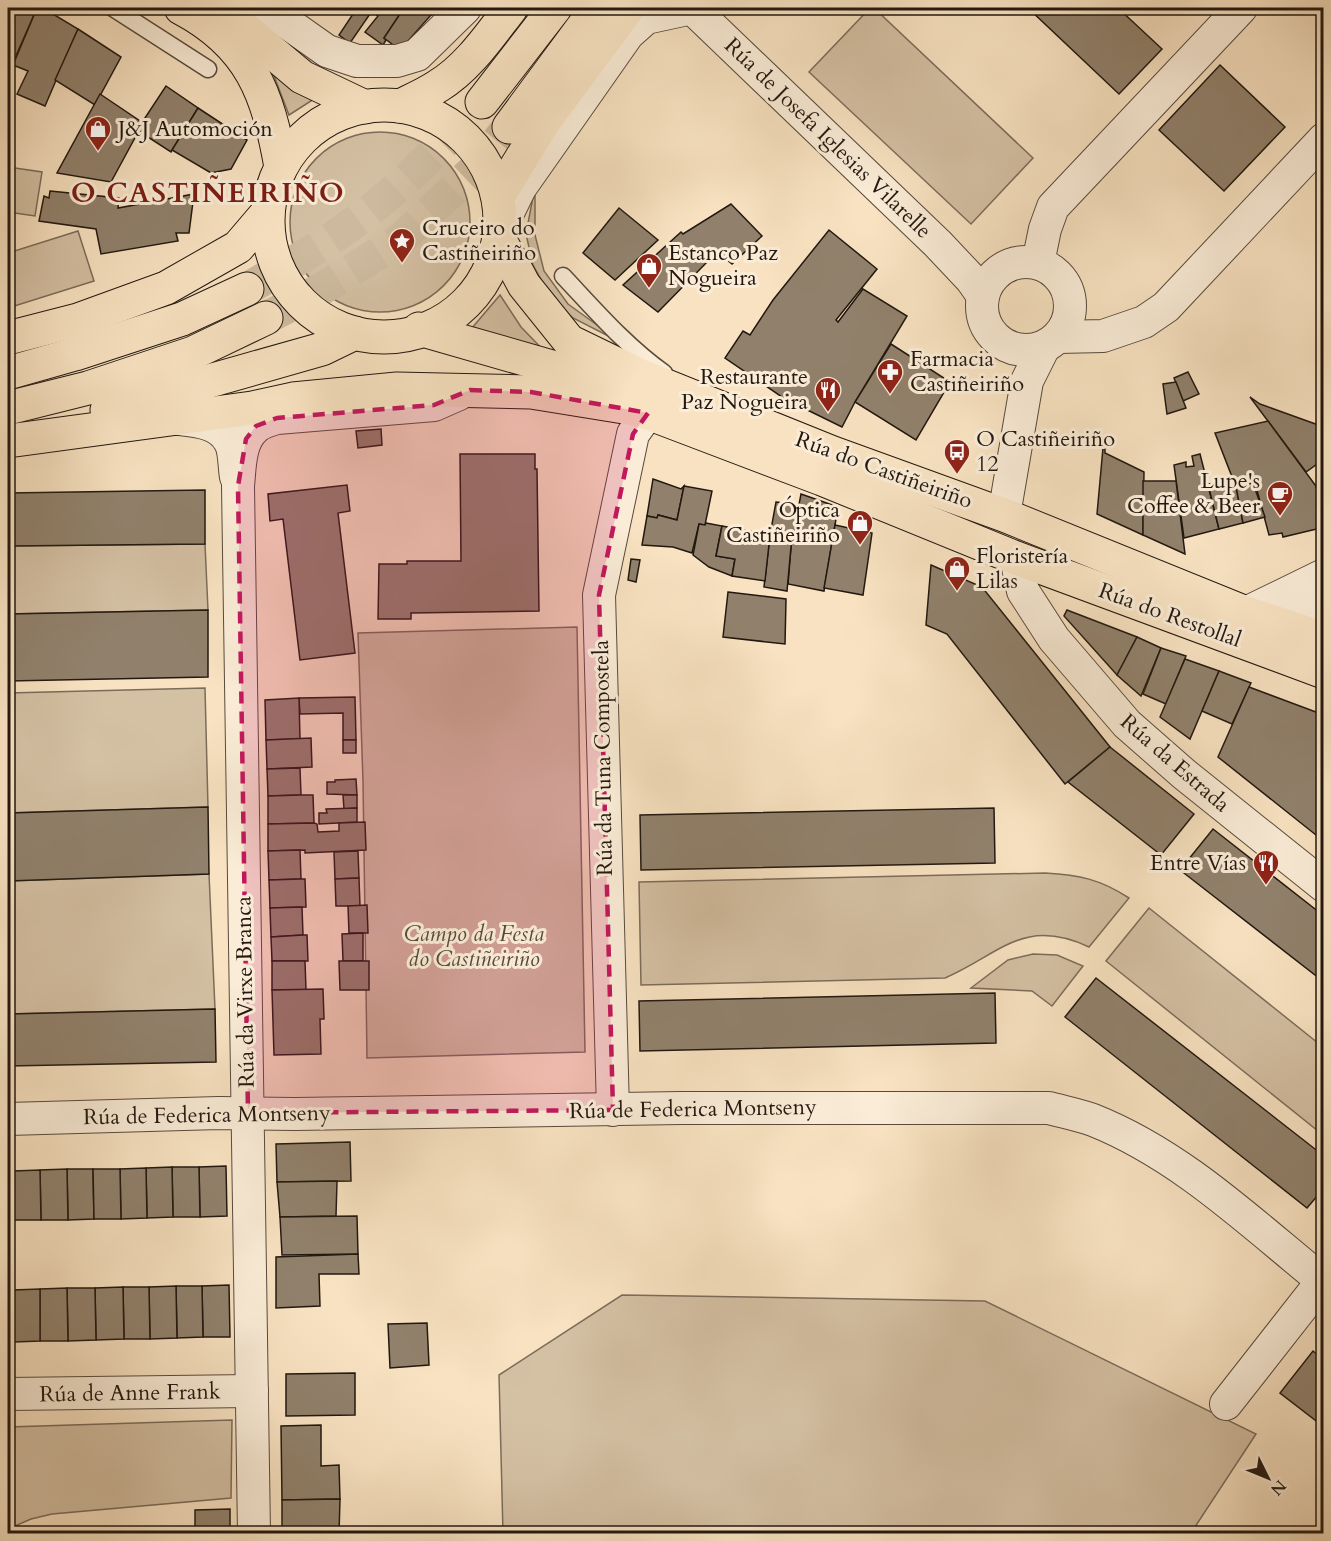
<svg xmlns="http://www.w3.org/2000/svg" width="1331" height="1541" font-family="Cardo,serif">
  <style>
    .green { fill: #d4c0a3; stroke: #7b6c5a; stroke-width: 1.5 }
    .building { fill: #91816c; stroke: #221810; stroke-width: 1.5 }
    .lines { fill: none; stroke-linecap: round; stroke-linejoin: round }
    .highway-tunnel { stroke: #cdba9e; stroke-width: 33; stroke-dasharray: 33 16; stroke-linecap: butt }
    .lane-casing { stroke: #584a3c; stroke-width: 19 }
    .street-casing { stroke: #584a3c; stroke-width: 34 }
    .primary-casing { stroke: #221810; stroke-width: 35 }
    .highway-casing { stroke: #221810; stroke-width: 35 }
    .lane { stroke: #faecd7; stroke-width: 16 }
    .street { stroke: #faecd7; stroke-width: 32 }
    .primary { stroke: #f8e2c1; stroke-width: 33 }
    .highway { stroke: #f8e2c1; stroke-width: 33 }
    .marked { fill: #c2185b; fill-opacity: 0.2; stroke: #c2185b; stroke-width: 4.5; stroke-dasharray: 12 8; stroke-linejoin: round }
    .labels { text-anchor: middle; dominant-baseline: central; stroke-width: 6; stroke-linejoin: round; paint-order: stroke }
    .poi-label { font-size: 22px; fill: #221810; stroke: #faecd7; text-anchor: start }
    .street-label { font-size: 22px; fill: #221810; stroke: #faecd7 }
    .park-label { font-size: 22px; font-style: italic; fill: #574a3c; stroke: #faecd7 }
    .district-label { font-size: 28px; font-weight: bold; letter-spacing: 1.5px; fill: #7a1f14; stroke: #faecd7 }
  </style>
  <rect width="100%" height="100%" fill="#f8e2c1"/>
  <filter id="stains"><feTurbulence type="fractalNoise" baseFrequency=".00333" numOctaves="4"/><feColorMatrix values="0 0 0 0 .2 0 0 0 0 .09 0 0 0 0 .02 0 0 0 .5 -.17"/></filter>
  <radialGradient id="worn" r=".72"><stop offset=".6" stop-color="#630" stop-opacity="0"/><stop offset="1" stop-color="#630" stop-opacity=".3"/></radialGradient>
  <g class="green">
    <polygon points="870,8 874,8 1033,158 971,224 809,72"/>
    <polygon points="274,76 314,99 289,115"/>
    <circle cx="380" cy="222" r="90"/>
    <polygon points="8,167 42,172 35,216 8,212"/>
    <polygon points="535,186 535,235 544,271 568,304 622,343 573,318 552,299 533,265 526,234"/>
    <polygon points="78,231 94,281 8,308 8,253"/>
    <polygon points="500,295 521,327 550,357 472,328"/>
    <polygon points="205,544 208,610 8,614 8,546"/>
    <polygon points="577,627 585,1052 367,1058 363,781 358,633"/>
    <polygon points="205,688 208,807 8,813 8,693"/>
    <path d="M1045,873C1079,875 1100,879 1129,898L1089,947C1023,916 999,955 945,978L641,985L639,882Z"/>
    <polygon points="209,874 215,1009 8,1014 8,881"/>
    <polygon points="1149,908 1323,1047 1323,1135 1106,961"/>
    <polygon points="1033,954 1057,955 1083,966 1052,1006 1032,991 971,988 1008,960"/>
    <polygon points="622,1295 985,1301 1256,1434 1191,1533 503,1533 499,1375"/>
    <polygon points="232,1420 231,1498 52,1514 31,1519 8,1529 8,1427"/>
  </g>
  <g class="building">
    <polygon points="8,8 37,8 15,58 8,54"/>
    <polygon points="37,8 43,8 78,29 45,106 17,94 28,71 13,65"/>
    <polygon points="357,8 367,8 372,11 350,43 339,35"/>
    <polygon points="367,8 404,8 384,38 386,40 383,45 365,32 378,16"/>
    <polygon points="404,8 420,8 431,15 400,50 384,38"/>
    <polygon points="420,8 436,8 431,15"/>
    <polygon points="1028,8 1118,8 1162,49 1119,94"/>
    <polygon points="1314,8 1324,8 1324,16"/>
    <polygon points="78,29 121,57 95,105 55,80"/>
    <polygon points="1220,65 1285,127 1224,191 1159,130"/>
    <polygon points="166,86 198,108 171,152 137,130"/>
    <polygon points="100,94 143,123 111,182 57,173"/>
    <polygon points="198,108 247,140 231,169 211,173 172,150"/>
    <polygon points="50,191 119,198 118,208 194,194 189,233 176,233 178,241 101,254 96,229 39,221 44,196 49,198"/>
    <polygon points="731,204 762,236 732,264 719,253 709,262 708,261 658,312 623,285 681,232 683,234"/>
    <polygon points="619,208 658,240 615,280 583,253"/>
    <polygon points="829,230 877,269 836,320 838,322 863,289 907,316 855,402 842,427 785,399 725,358 743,331 750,335 773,300"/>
    <polygon points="891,344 950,382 916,440 855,402"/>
    <polygon points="1188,372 1199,394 1183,401 1174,378"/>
    <polygon points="1176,382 1186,408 1167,414 1163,384"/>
    <polygon points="1250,397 1260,404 1324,427 1324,459 1306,472"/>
    <polygon points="1268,421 1324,497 1324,524 1320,524 1321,528 1283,537 1282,533 1269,535 1257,490 1253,483 1236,487 1215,433"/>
    <polygon points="381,429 382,445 358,448 356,431"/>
    <polygon points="1103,448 1105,449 1105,453 1144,472 1143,535 1097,514"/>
    <polygon points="460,454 535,454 535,469 537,469 539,611 411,613 411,619 378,619 379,564 407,564 407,561 461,561"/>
    <polygon points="1200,454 1219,529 1184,538 1174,465 1186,462 1186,467 1194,466 1192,456"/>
    <polygon points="653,479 681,489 684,486 677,520 658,515 657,518 647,516"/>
    <polygon points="1235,480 1243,523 1219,529 1208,484"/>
    <polygon points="1143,481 1176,481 1185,554 1143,535"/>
    <polygon points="1324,482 1324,497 1316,487"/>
    <polygon points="1253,483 1265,517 1243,523 1236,487"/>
    <polygon points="347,485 350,511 338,513 355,653 300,660 283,519 270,521 268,494"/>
    <polygon points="684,486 712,491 705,525 699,524 692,553 673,547 642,545 647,516 657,518 658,515 677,520"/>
    <polygon points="205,490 205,544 8,546 8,493"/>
    <polygon points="801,494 838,507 824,591 788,584 791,547"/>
    <polygon points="776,502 799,505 791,547 787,591 764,587 770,535"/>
    <polygon points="706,523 722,526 716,556 735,559 732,576 709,567 693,555 699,524 705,525"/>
    <polygon points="835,525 872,533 863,595 824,588"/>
    <polygon points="722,526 770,535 765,581 732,576 735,559 716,556"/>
    <polygon points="631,559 640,560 636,582 628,580"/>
    <polygon points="931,565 982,587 1110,747 1065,784 947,634 926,625"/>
    <polygon points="728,592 786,599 785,644 723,637"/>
    <polygon points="208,610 208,677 8,681 8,614"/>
    <polygon points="1067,610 1137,637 1117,675 1064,616"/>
    <polygon points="1137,637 1161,648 1141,696 1117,675"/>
    <polygon points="1161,648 1186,656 1166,704 1143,694"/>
    <polygon points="1185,659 1219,671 1190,739 1160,717"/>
    <polygon points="1219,671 1251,683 1232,724 1202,711"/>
    <polygon points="1249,687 1324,715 1324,834 1321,839 1218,757"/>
    <polygon points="355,697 356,740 343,740 343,713 300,714 299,698"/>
    <polygon points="299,698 300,739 266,740 265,700"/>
    <polygon points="311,738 312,767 267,769 266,740"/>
    <rect x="343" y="740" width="13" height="13"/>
    <polygon points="1110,747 1194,814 1161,855 1068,782"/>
    <polygon points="300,768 301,795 268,796 267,769"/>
    <polygon points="356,779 357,795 327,794 327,782 335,782 335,780"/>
    <polygon points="301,795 313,795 314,823 268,824 268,796"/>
    <polygon points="343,795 357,795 357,808 344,809"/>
    <polygon points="208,807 209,874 8,881 8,813"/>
    <polygon points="357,808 357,822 319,824 319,813 327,813 326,809"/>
    <polygon points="994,808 995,863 641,870 640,815"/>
    <polygon points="365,822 366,850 305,853 305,850 268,851 268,824 314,823 317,824 318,832 339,831 339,823"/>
    <polygon points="1213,829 1324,916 1324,982 1180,870"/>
    <polygon points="300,850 301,879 269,880 268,851"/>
    <polygon points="358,851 359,878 335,879 334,852"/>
    <polygon points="359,878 360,906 336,906 335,879"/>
    <polygon points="301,879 305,879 306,907 270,908 269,880"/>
    <polygon points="367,905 368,933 349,933 348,906"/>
    <polygon points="302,907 303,935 271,937 270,908"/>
    <polygon points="363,933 363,961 343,961 342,934"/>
    <polygon points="303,935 307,935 308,961 272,961 271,937"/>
    <polygon points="272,961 305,961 306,990 272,990"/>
    <polygon points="339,961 369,961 369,990 340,990"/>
    <polygon points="1096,978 1324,1156 1324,1188 1307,1208 1065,1017"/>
    <polygon points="323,989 324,1019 320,1019 321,1054 274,1055 272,990"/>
    <polygon points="995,993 996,1043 640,1051 639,1001"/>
    <polygon points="215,1009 216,1062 8,1066 8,1014"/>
    <polygon points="350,1142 351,1181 277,1182 276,1144"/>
    <polygon points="226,1166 227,1216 200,1217 199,1167"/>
    <polygon points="172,1167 199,1167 200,1217 173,1217"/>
    <polygon points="172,1167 173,1217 147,1218 146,1168"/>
    <polygon points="146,1168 147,1218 121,1219 120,1169"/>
    <polygon points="67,1169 93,1169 94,1219 68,1220"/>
    <polygon points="67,1169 68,1220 41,1220 40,1170"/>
    <polygon points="93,1169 120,1169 121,1219 94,1219"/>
    <polygon points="40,1170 41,1220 14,1220 13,1171"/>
    <polygon points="8,1171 13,1171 14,1220 8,1220"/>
    <polygon points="337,1181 336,1216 280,1217 277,1182"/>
    <polygon points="357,1216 358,1254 282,1255 280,1217"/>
    <polygon points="358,1254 359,1274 319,1274 320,1306 276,1308 276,1257"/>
    <polygon points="229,1285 230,1337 203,1337 202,1286"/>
    <polygon points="176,1286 202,1286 203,1337 177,1338"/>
    <polygon points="176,1286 177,1338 150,1339 149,1287"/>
    <polygon points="123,1287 149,1287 150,1339 124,1339"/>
    <polygon points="123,1287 124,1339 96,1340 95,1288"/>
    <polygon points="67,1288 95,1288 96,1340 68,1341"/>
    <polygon points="67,1288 68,1341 40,1341 40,1289"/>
    <polygon points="40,1289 40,1341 14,1342 13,1290"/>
    <polygon points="8,1290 13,1290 14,1342 8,1342"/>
    <polygon points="427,1323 429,1365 390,1368 388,1324"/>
    <polygon points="1313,1351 1324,1360 1324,1427 1280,1393"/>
    <polygon points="355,1373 355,1415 286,1416 286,1374"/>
    <polygon points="321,1425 321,1466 339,1465 340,1499 282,1500 281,1426"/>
    <polygon points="340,1499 339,1534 282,1534 282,1500"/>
    <polygon points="230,1509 230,1534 195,1534 195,1510"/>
  </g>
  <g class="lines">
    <g class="highway-tunnel">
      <path d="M247,289C278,270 312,253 341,232C394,195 439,149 482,102"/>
      <polyline points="266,318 318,291 400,240 475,169 509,127"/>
    </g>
    <g class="lane-casing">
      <g id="lane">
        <polyline points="113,8 208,69"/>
        <path d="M563,276C595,310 626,346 664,373"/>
      </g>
    </g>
    <g class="street-casing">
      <g id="street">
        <polyline points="266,8 327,51 357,61 397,61 417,55 465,8"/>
        <polyline points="692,8 938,244 971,279 983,296"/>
        <polyline points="502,225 520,188 628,34 646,18 692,8"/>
        <circle cx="1026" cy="306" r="44"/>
        <polyline points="1038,263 1045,229 1053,207 1241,8"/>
        <polyline points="1058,337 1103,336 1144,322 1166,307 1324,139"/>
        <path d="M179,419C198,421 220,423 230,442C235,451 234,466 236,477"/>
        <polyline points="1004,515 1027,381 1044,347"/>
        <polyline points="1016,558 1023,591 1054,639 1127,724 1184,774 1324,886"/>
        <polyline points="1246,613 1324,575"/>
        <polyline points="1288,627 1324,604"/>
        <polyline points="613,1110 599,595 633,434 648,413"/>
        <path d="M8,1119L219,1113L295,1114L681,1108H1049C1064,1112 1079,1115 1093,1120C1181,1155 1251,1223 1324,1282"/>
        <polyline points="8,1394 252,1391"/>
        <polyline points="1226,1404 1324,1279"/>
        <path d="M254,1534L238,486C240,467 239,442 255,428C260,423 270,420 277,418L434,405L459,394"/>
      </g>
    </g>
    <g class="primary-casing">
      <g id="primary">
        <path d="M181,8C251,45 268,94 281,167"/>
        <polyline points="228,15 302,77 365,107"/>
        <circle cx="384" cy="221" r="116"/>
        <polyline points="501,242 524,285 569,341 639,375 833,453 1004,515 1246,613 1324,639"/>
        <polyline points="419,329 566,371 648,413 822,479 1016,558 1324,672"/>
      </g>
    </g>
    <g class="highway-casing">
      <g id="highway">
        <polyline points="482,102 555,8"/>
        <path d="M400,106C412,100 426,94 438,86C468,68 490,35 511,8"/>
        <polyline points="509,127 597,8"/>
        <polyline points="499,195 543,123 628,8"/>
        <polyline points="8,338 78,320 166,288 238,247 267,213"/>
        <polyline points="8,373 75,354 182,319 247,289"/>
        <polyline points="8,408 88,388 193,353 266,318"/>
        <polyline points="107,410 322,349 355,333"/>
        <polyline points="8,441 252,408 293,399 397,389 531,392 630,408 648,413"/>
      </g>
    </g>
    <use href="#lane" class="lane"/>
    <use href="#street" class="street"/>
    <use href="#primary" class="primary"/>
    <use href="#highway" class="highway"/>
  </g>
  <path class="marked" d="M470,390L531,392L648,413L633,434L599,595L613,1110L248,1113L238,486L246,439L256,426L277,418L434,405Z"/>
  <defs>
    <g id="shop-pin" transform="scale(1.35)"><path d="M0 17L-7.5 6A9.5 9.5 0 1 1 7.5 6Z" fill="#8f2418" stroke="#faecd7"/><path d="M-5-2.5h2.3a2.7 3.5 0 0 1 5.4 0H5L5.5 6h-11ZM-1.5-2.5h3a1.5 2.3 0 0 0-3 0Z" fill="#fff"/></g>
    <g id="sight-pin" transform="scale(1.35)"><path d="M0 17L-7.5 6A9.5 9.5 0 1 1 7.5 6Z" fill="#8f2418" stroke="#faecd7"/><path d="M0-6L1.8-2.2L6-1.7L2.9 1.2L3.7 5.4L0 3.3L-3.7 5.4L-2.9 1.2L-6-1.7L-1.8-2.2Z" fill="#fff"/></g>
    <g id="pharmacy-pin" transform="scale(1.35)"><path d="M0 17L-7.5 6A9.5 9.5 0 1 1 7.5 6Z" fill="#8f2418" stroke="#faecd7"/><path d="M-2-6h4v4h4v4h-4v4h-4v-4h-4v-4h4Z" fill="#fff"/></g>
    <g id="restaurant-pin" transform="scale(1.35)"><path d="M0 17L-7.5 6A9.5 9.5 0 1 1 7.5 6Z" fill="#8f2418" stroke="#faecd7"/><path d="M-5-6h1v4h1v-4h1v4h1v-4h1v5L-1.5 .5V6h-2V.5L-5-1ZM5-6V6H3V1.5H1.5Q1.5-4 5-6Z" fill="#fff"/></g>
    <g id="bus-pin" transform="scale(1.35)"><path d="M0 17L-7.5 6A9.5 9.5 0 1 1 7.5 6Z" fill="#8f2418" stroke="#faecd7"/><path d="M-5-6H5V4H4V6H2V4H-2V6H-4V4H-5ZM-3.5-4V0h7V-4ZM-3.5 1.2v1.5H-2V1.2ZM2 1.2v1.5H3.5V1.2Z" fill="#fff"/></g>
    <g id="cafe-pin" transform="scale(1.35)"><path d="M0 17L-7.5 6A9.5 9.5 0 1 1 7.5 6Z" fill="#8f2418" stroke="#faecd7"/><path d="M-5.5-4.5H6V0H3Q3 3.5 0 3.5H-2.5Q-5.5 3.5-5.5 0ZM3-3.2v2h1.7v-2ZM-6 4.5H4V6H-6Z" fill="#fff"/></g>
  </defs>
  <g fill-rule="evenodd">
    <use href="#shop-pin" x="98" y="129"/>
    <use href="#sight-pin" x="402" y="241"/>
    <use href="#shop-pin" x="649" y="266"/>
    <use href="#pharmacy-pin" x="890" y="372"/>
    <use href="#restaurant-pin" x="828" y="390"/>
    <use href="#bus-pin" x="957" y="452"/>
    <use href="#cafe-pin" x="1280" y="494"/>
    <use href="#shop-pin" x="860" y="523"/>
    <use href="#shop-pin" x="957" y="569"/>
    <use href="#restaurant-pin" x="1266" y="863"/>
  </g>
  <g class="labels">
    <g class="poi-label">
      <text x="118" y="129">J&amp;J Automoción</text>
      <text x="422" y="228">Cruceiro do<tspan x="422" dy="25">Castiñeiriño</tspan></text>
      <text x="668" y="253">Estanco Paz<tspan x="668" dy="25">Nogueira</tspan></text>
      <text x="910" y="359">Farmacia<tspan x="910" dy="25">Castiñeiriño</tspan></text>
      <text x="808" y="377" text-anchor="end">Restaurante<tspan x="808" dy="25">Paz Nogueira</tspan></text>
      <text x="976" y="439">O Castiñeiriño<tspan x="976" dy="25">12</tspan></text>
      <text x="1260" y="481" text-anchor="end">Lupe's<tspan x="1260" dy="25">Coffee &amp; Beer</tspan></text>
      <text x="840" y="510" text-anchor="end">Óptica<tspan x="840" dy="25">Castiñeiriño</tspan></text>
      <text x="976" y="556">Floristería<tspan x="976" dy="25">Lilas</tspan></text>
      <text x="1246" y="863" text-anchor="end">Entre Vías</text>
    </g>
    <g class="street-label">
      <text transform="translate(828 138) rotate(44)">Rúa de Josefa Iglesias Vilarelle</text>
      <text transform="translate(884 470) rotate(20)">Rúa do Castiñeiriño</text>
      <text transform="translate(1170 615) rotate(20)">Rúa do Restollal</text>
      <text transform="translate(603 758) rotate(-91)">Rúa da Tuna Compostela</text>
      <text transform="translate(1175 763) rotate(41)">Rúa da Estrada</text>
      <text transform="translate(245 992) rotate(-91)">Rúa da Virxe Branca</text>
      <text transform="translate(693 1109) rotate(-1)">Rúa de Federica Montseny</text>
      <text transform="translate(207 1115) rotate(-1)">Rúa de Federica Montseny</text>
      <text transform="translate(130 1393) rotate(-1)">Rúa de Anne Frank</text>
    </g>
    <g class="park-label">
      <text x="474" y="934">Campo da Festa<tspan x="474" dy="25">do Castiñeiriño</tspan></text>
    </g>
    <g class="district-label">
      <text x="208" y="193">O CASTIÑEIRIÑO</text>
    </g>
  </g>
  <rect width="1331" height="1541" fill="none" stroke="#f8e2c1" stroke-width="30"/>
  <rect x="9" y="9" width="1313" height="1523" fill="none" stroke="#221810" stroke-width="3"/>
  <rect x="15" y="15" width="1301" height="1511" fill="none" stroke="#221810" stroke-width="1.5"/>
  <g transform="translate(1268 1478) rotate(133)" stroke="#faecd7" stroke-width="4.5" paint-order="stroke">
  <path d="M0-4.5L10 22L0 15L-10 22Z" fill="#221810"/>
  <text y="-9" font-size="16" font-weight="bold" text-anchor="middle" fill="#221810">N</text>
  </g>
  <rect width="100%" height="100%" filter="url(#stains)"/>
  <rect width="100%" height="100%" fill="url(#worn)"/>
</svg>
